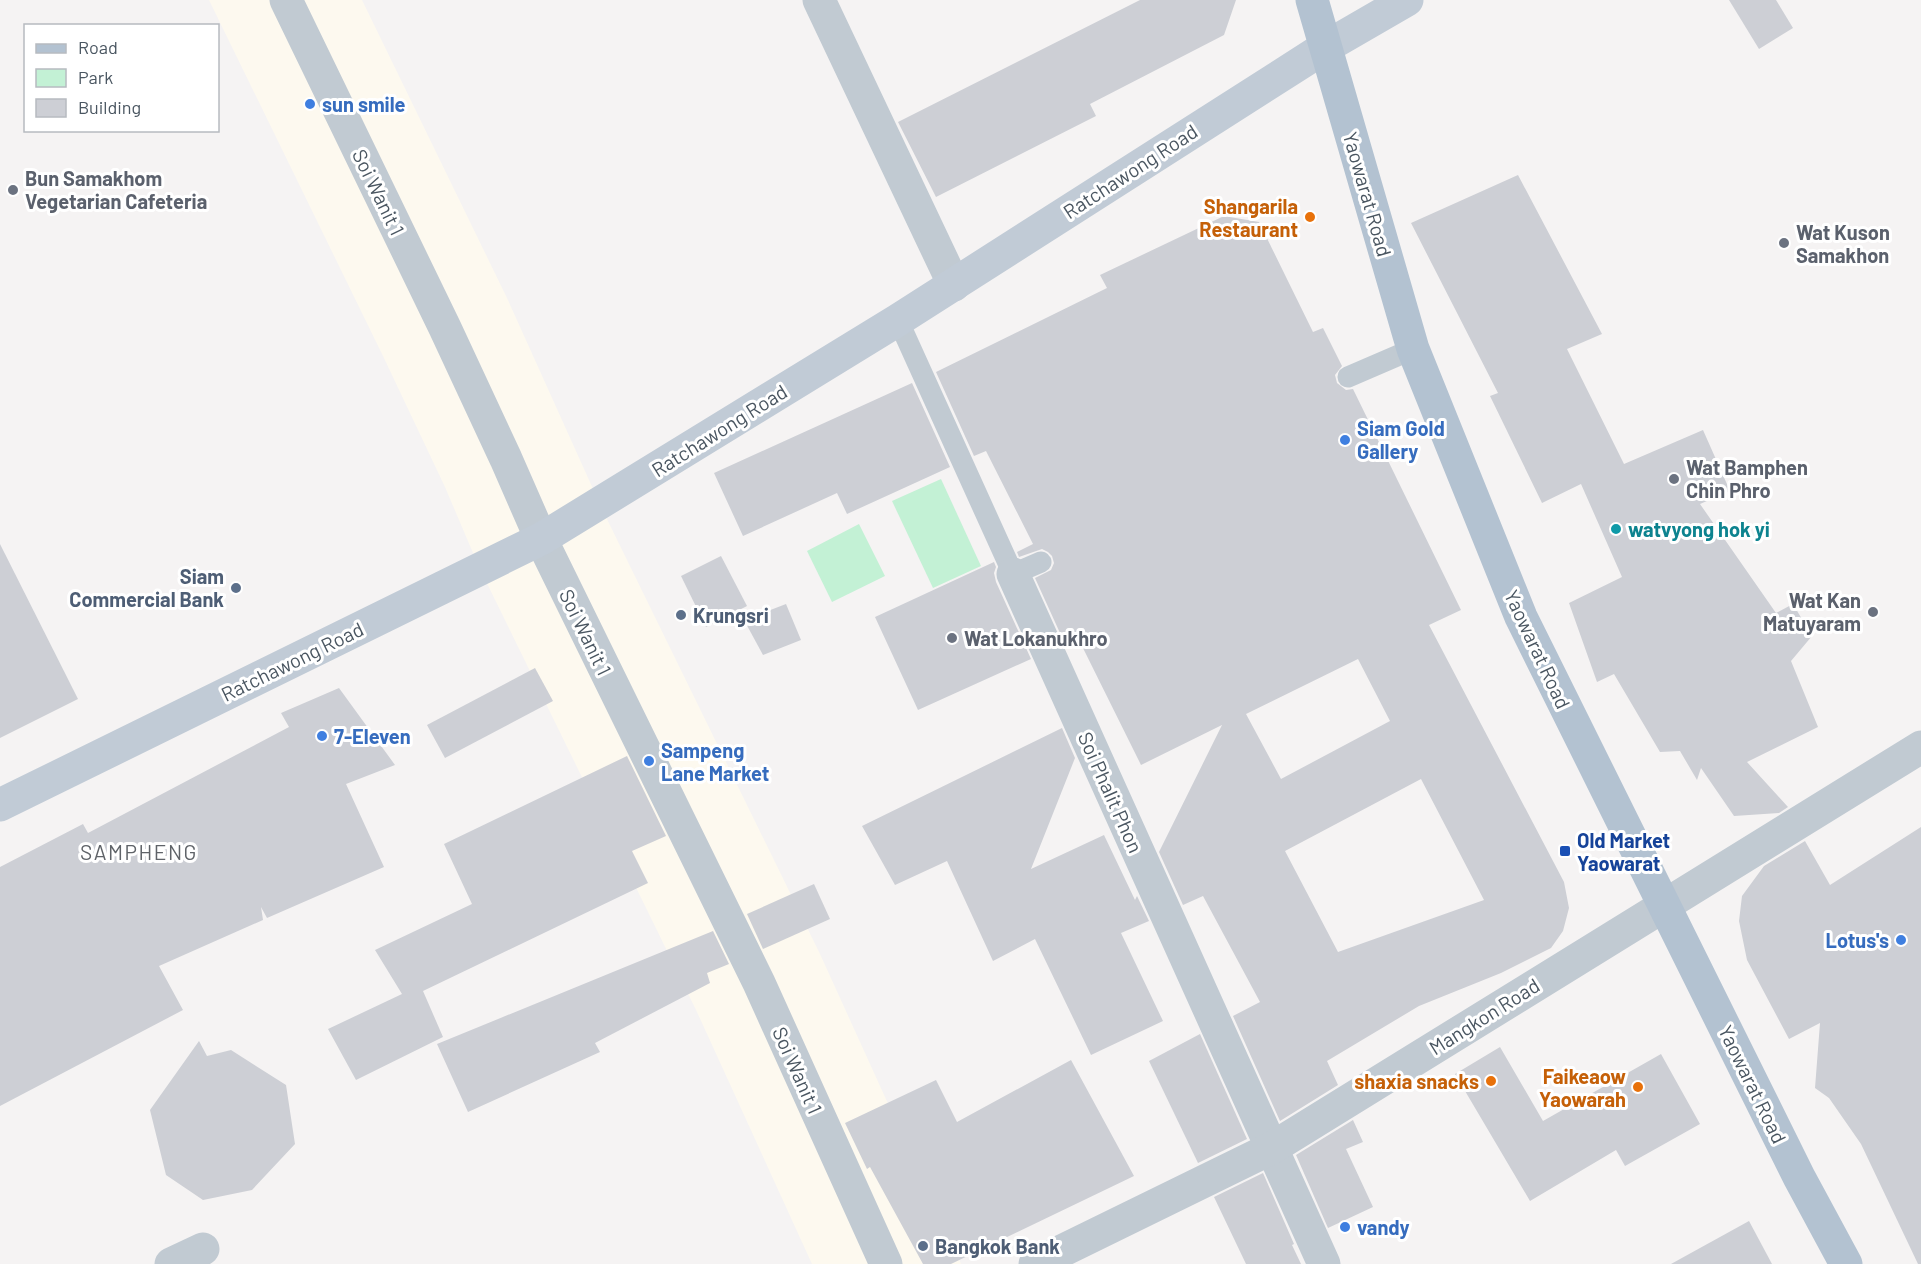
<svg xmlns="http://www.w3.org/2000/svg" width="1921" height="1264" font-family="Barlow,sans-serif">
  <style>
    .commercial { fill: #fdf9ef }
    .green { fill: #c3f1d5 }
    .building { fill: #cdcfd5; fill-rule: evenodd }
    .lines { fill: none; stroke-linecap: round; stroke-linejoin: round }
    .lane { stroke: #c1cad2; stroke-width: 21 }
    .street { stroke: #c1cad2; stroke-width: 33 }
    .secondary { stroke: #c1cbd6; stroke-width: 33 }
    .primary { stroke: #b3c2d1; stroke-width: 33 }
    .shop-dot { fill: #3f7fe0; stroke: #fff; stroke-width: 2 }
    .worship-dot { fill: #6b7280; stroke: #fff; stroke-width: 2 }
    .food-dot { fill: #e8710a; stroke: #fff; stroke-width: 2 }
    .culture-dot { fill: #0f9aa8; stroke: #fff; stroke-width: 2 }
    .service-dot { fill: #5c6f8a; stroke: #fff; stroke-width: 2 }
    .transit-dot { fill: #1a4fb4; stroke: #fff; stroke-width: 2 }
    .labels { text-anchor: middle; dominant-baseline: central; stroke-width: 6; stroke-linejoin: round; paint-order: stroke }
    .shop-label { font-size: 20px; font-weight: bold; fill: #366cbe; stroke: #fff; text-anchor: start }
    .street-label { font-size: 20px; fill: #4a5661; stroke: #fff }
    .worship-label { font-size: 20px; font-weight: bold; fill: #5b616d; stroke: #fff; text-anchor: start }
    .food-label { font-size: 20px; font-weight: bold; fill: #c56008; stroke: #fff; text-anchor: end }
    .culture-label { font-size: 20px; font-weight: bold; fill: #0d838f; stroke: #fff; text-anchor: start }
    .service-label { font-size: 20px; font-weight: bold; fill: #4e5e75; stroke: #fff; text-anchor: start }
    .transit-label { font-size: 20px; font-weight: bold; fill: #164399; stroke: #fff; text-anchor: start }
    .neighbourhood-label { font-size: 21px; letter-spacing: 1.5px; fill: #5f6368; stroke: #fff }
  </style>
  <rect width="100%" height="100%" fill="#f5f3f3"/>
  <polygon class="commercial" points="209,0 362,0 507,298 603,511 820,954 961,1264 812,1264 697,1012 479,567 445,487 383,356"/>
  <g class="green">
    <polygon points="941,479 981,566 933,588 892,501"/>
    <polygon points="859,524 885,576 832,602 807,551"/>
  </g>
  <g class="building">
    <polygon points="1140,0 1236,0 1224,35 1090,104 1096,116 936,197 898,122"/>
    <polygon points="1729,0 1776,0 1793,28 1759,49"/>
    <polygon points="1518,175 1602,334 1567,349 1624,464 1703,430 1730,491 1700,504 1776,613 1793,604 1812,636 1791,661 1818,727 1747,762 1788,807 1779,813 1734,816 1701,768 1697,780 1680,751 1660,752 1614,674 1597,682 1569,603 1622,577 1581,484 1542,503 1490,396 1498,393 1411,223"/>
    <path d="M1224,216L1259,222L1313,332L1323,328L1342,366L1335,375L1337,383L1346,390L1353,389L1461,610L1429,625L1564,882L1569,908L1563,931L1551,948L1501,973L1419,1006L1327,1061L1338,1085L1280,1121L1233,1016L1260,1002L1203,896L1183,905L1159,852L1222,725L1141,765L1078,638L1065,644L1035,578L1051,570L1054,563L1052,556L1048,552L1042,549L1019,557L1017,552L1033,544L986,451L974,456L936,372L1107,288L1100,275ZM1358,659L1390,721L1281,779L1246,714ZM1421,779L1484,900L1338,952L1285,851Z"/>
    <polygon points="912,383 950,467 847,514 837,493 743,536 714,473"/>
    <polygon points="0,544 78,699 0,738"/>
    <polygon points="721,556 747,606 706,627 681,576"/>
    <polygon points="994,562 996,567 994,573 996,582 1031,659 918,710 875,617"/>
    <polygon points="786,604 801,640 763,655 744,620"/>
    <polygon points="535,668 553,701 445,758 427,725"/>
    <polygon points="339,688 395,765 346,784 384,867 267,918 261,907 263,920 159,966 183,1010 0,1106 0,867 83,824 88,833 289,727 281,713"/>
    <polygon points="1062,728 1075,758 1031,869 1104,835 1135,900 1137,896 1149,921 1121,933 1163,1021 1091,1055 1035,939 993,961 947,861 895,885 862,826"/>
    <polygon points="627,756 666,836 632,851 648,883 423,991 443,1037 356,1080 328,1029 402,994 375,950 472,904 444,844"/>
    <polygon points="1921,827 1921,1264 1918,1264 1861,1144 1829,1098 1815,1088 1820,1023 1789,1039 1747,960 1739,921 1742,896 1764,866 1805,841 1830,885"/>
    <polygon points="814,884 830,919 763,949 747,914"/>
    <polygon points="713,931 729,964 707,973 710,983 595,1043 600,1052 468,1112 437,1044"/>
    <polygon points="1200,1034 1247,1139 1198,1163 1149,1061"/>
    <polygon points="199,1041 207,1056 231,1050 286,1085 295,1144 252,1190 203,1200 166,1175 150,1110"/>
    <polygon points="1500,1047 1543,1121 1661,1054 1700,1124 1625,1166 1616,1150 1530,1201 1455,1074"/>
    <polygon points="1071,1060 1134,1176 951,1264 923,1264 870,1167 867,1169 845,1123 936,1080 957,1122"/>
    <polygon points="1353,1120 1363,1142 1346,1149 1373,1207 1328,1228 1296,1155"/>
    <polygon points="1263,1173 1294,1244 1292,1245 1301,1264 1246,1264 1214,1197"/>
    <polygon points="1749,1221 1772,1264 1671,1264"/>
  </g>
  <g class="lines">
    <g class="lane">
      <polyline points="898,320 1013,574 1041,562"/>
      <polyline points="1348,377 1413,349"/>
    </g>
    <g class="street">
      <polyline points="286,0 445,328 506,459 541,539 759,983 886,1264"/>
      <polyline points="819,0 954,285"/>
      <polyline points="1013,574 1324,1264"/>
      <polyline points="171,1264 203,1249"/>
      <polyline points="1035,1264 1272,1148 1921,747"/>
    </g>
    <polyline class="secondary" points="0,805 541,539 898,320 1324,48 1407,0"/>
    <polyline class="primary" points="1312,0 1413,349 1521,617 1799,1177 1846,1264"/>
  </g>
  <g class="shop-dot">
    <circle cx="310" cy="104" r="6"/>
    <circle cx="1345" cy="440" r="6"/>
    <circle cx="322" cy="736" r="6"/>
    <circle cx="649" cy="761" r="6"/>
    <circle cx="1901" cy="940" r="6"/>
    <circle cx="1345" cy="1227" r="6"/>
  </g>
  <g class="worship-dot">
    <circle cx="13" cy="190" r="6"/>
    <circle cx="1784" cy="243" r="6"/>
    <circle cx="1674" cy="479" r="6"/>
    <circle cx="1873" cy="612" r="6"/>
    <circle cx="952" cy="638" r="6"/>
  </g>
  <g class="food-dot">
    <circle cx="1310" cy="217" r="6"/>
    <circle cx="1491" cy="1081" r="6"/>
    <circle cx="1638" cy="1087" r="6"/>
  </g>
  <circle class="culture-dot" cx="1616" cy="529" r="6"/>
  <g class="service-dot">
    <circle cx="236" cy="588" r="6"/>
    <circle cx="681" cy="615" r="6"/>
    <circle cx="923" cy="1246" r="6"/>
  </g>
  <rect class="transit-dot" x="1559" y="845" width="12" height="12" rx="3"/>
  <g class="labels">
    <g class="shop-label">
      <text x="322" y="104">sun smile</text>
      <text x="1357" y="428">Siam Gold<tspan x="1357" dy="23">Gallery</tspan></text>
      <text x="334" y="736">7-Eleven</text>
      <text x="661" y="750">Sampeng<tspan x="661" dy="23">Lane Market</tspan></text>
      <text x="1889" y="940" text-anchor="end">Lotus's</text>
      <text x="1357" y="1227">vandy</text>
    </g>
    <g class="street-label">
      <text transform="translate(1130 171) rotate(-33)">Ratchawong Road</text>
      <text transform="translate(379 192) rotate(64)">Soi Wanit 1</text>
      <text transform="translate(1368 194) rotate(74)">Yaowarat Road</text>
      <text transform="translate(719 430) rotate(-32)">Ratchawong Road</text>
      <text transform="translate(586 632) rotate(64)">Soi Wanit 1</text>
      <text transform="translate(1538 649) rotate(65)">Yaowarat Road</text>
      <text transform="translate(292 661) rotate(-26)">Ratchawong Road</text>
      <text transform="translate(1111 792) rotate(66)">Soi Phalit Phon</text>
      <text transform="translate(1484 1016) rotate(-32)">Mangkon Road</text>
      <text transform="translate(798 1070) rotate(66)">Soi Wanit 1</text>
      <text transform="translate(1753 1084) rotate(64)">Yaowarat Road</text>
    </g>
    <g class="worship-label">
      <text x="25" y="178">Bun Samakhom<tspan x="25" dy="23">Vegetarian Cafeteria</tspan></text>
      <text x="1796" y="232">Wat Kuson<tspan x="1796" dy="23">Samakhon</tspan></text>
      <text x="1686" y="467">Wat Bamphen<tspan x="1686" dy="23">Chin Phro</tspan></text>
      <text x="1861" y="600" text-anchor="end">Wat Kan<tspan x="1861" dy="23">Matuyaram</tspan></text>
      <text x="964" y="638">Wat Lokanukhro</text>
    </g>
    <g class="food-label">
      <text x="1298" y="206">Shangarila<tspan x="1298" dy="23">Restaurant</tspan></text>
      <text x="1626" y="1076">Faikeaow<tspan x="1626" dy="23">Yaowarah</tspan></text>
      <text x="1479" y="1081">shaxia snacks</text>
    </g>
    <g class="culture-label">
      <text x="1628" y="529">watvyong hok yi</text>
    </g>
    <g class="service-label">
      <text x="224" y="576" text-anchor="end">Siam<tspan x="224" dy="23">Commercial Bank</tspan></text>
      <text x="693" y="615">Krungsri</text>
      <text x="935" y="1246">Bangkok Bank</text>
    </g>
    <g class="transit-label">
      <text x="1577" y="840">Old Market<tspan x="1577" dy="23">Yaowarat</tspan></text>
    </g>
    <g class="neighbourhood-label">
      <text x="139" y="851">SAMPHENG</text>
    </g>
  </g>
  <rect x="24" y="24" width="195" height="108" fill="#ffffff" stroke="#b7bbc0" stroke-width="1.5"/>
  <rect x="36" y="44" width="30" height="9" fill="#b3c2d1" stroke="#b7bbc0" stroke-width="1.5"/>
  <text x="78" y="54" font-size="18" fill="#4a5661">Road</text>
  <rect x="36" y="69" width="30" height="18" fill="#c3f1d5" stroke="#b7bbc0" stroke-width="1.5"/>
  <text x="78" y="84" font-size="18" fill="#4a5661">Park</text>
  <rect x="36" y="99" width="30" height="18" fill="#cdcfd5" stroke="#b7bbc0" stroke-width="1.5"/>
  <text x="78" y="114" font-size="18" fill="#4a5661">Building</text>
</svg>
